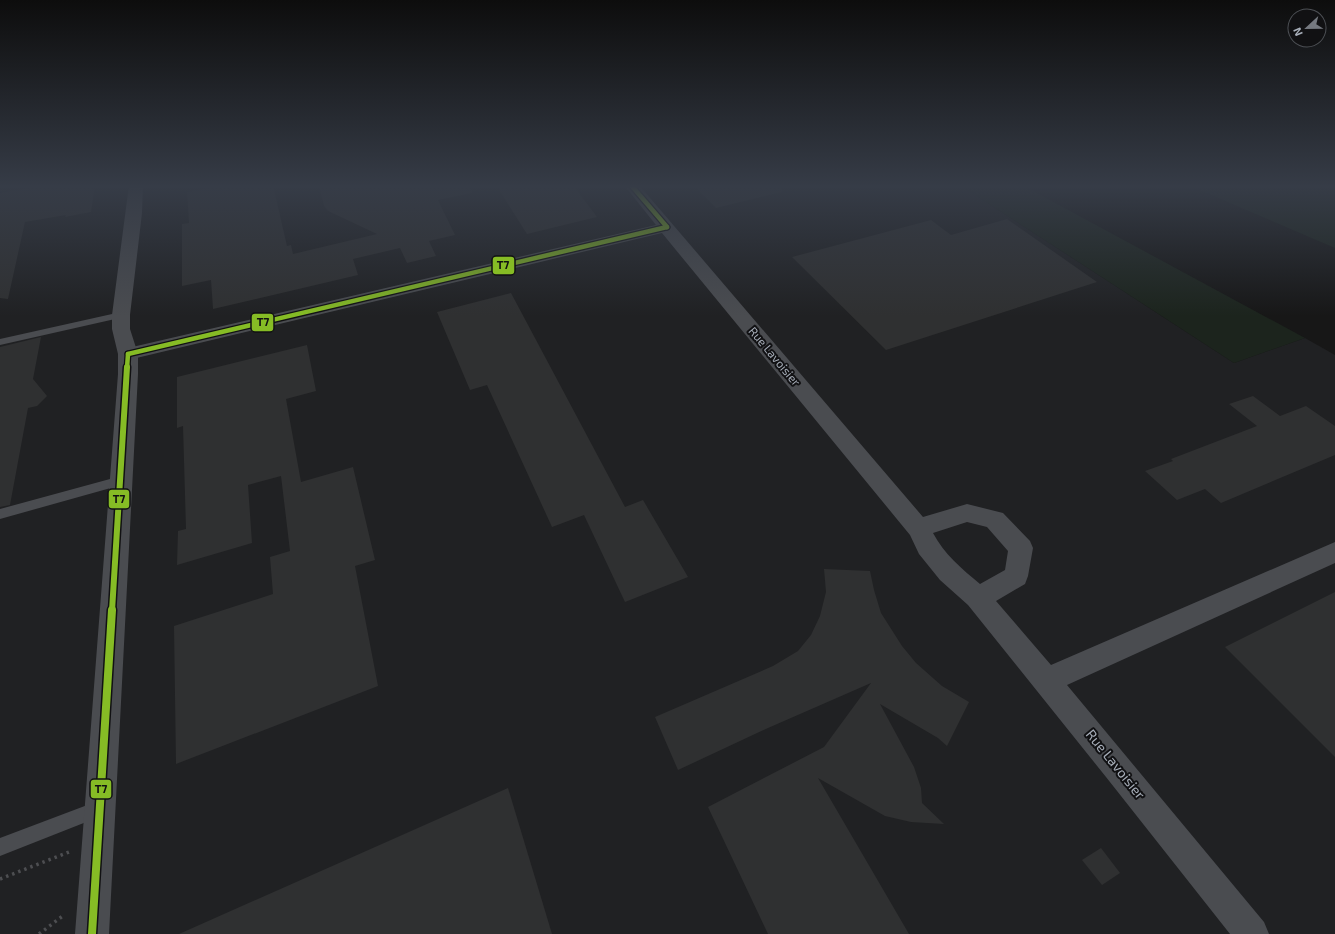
<svg xmlns="http://www.w3.org/2000/svg" width="1335" height="934" font-family="'Exo 2',sans-serif">
  <style>
    .built { fill: #202123 }
    .green { fill: #1c241d }
    .building { fill: #2f3031 }
    .lines { fill: none; stroke-linecap: round; stroke-linejoin: round }
    .path { stroke: #4d4e51; stroke-width: 3.5; stroke-dasharray: 2.5 4; stroke-linecap: butt }
    .service { fill: #4a4c50; fill-rule: evenodd }
    .minor { fill: #4a4c50; fill-rule: evenodd }
    .tertiary { fill: #4a4c50; fill-rule: evenodd }
    .bus-1-far2-casing { stroke: #111113; stroke-width: 7 }
    .bus-1-far1-casing { stroke: #111113; stroke-width: 9 }
    .bus-1-casing { stroke: #111113; stroke-width: 11 }
    .bus-1-far2 { stroke: #86bc25; stroke-width: 4.5 }
    .bus-1-far1 { stroke: #86bc25; stroke-width: 6 }
    .bus-1 { stroke: #86bc25; stroke-width: 8 }
    .labels { text-anchor: middle; dominant-baseline: central; stroke-width: 4; stroke-linejoin: round; paint-order: stroke }
    .street-label { font-size: 12px; fill: #a7aeb9; stroke: #111113 }
    .near-street-label { font-size: 14px; fill: #a7aeb9; stroke: #111113 }
    .line-badge { stroke: #111113; stroke-width: 1.5 }
    .pale-badge-label { font-size: 11px; text-anchor: middle; font-weight: bold; fill: #111 }
  </style>
  <rect width="100%" height="100%" fill="#171717"/>
  <polygon class="built" points="0,185 960,185 1234,363 1305,338 1335,355 1335,934 0,934"/>
  <g class="green">
    <polygon points="960,185 1022,185 1305,338 1234,363"/>
    <polygon points="1188,185 1335,185 1335,248"/>
  </g>
  <g class="building">
    <polygon points="45,185 95,185 91,212 65,217 66,215 25,222 8,299 0,298 0,193"/>
    <polygon points="222,185 273,185 287,246 291,245 293,254 377,234 328,211 324,206 319,185 471,185 472,193 438,200 455,235 429,241 436,256 407,263 400,248 353,259 358,275 213,309 211,280 182,286 182,224 189,223 187,192"/>
    <polygon points="496,185 573,185 597,217 527,234"/>
    <polygon points="693,185 781,185 782,192 716,208"/>
    <polygon points="1007,219 1097,282 886,350 792,257 931,220 951,235"/>
    <polygon points="511,293 625,507 643,500 688,577 625,602 584,515 552,527 487,385 470,390 437,312"/>
    <polygon points="41,337 33,379 47,396 37,406 28,408 10,505 0,507 0,347"/>
    <polygon points="307,345 316,391 286,399 301,482 353,467 375,560 355,566 378,686 176,764 174,626 273,594 270,557 290,551 281,476 248,485 252,543 177,565 178,531 186,529 183,426 177,428 177,377"/>
    <polygon points="1253,396 1280,416 1306,406 1335,426 1335,455 1221,503 1205,489 1177,500 1145,471 1173,461 1171,459 1257,426 1229,404"/>
    <polygon points="824,569 870,571 874,590 881,613 902,646 916,663 942,686 969,702 947,746 938,738 880,704 914,767 921,788 922,803 944,824 911,822 885,816 818,778 909,934 768,934 708,807 824,747 871,683 768,728 678,770 655,717 773,666 798,651 811,635 820,616 826,592"/>
    <polygon points="1335,592 1335,757 1225,647"/>
    <polygon points="508,788 552,934 179,934"/>
    <polygon points="1101,848 1120,873 1102,885 1082,860"/>
  </g>
  <g class="lines">
    <g class="path">
      <polyline points="0,879 69,852"/>
      <polyline points="39,934 64,915"/>
    </g>
    <g class="service">
      <polygon points="121,312 124,313 126,315 124,317 0,345 0,339"/>
      <polygon points="121,476 125,478 127,481 125,484 0,519 0,509"/>
      <polygon points="98,801 104,803 106,809 104,815 0,856 0,838"/>
    </g>
    <path class="minor" d="M624,185H639L923,517L967,504L1003,513L1030,541L1033,548L1028,576L1025,584L996,601L1051,665L1335,542V563L1067,685L1264,922L1269,934H1230L1106,777L968,605L940,580L919,554L910,535L662,233L128,360L121,358L118,354L121,350L128,348L656,225ZM967,522L987,527L1008,551L1005,570L980,584C962,569 944,554 933,533Z"/>
    <polygon class="tertiary" points="129,185 143,185 142,213 130,315 130,329 138,354 138,374 109,934 75,934 118,374 118,354 112,329 112,315"/>
    <g class="bus-1-far2-casing">
      <g id="bus-1-far2">
        <polyline points="631,185 667,227"/>
        <polyline points="128,354 667,227"/>
        <polyline points="127,368 128,354"/>
      </g>
    </g>
    <g class="bus-1-far1-casing">
      <polyline id="bus-1-far1" points="112,611 127,367"/>
    </g>
    <g class="bus-1-casing">
      <polyline id="bus-1" points="92,934 112,610"/>
    </g>
    <use href="#bus-1-far2" class="bus-1-far2"/>
    <use href="#bus-1-far1" class="bus-1-far1"/>
    <use href="#bus-1" class="bus-1"/>
  </g>
  <linearGradient id="sky" x2="0" y2="1"><stop stop-color="#0d0d0d"/><stop offset="0.59" stop-color="#363c47"/><stop offset="1" stop-color="#363c47" stop-opacity="0"/></linearGradient>
  <rect width="1335" height="316" fill="url(#sky)"/>
  <g class="labels">
    <g class="street-label">
      <text transform="translate(775 356) rotate(50)">Rue Lavoisier</text>
    </g>
    <g class="near-street-label">
      <text transform="translate(1116 764) rotate(51)">Rue Lavoisier</text>
    </g>
  </g>
  <g class="line-badge">
    <rect x="492" y="256" width="23" height="19" rx="4" fill="#86bc25"/>
    <rect x="251" y="313" width="23" height="19" rx="4" fill="#86bc25"/>
    <rect x="108" y="489" width="22" height="20" rx="4" fill="#86bc25"/>
    <rect x="90" y="779" width="22" height="20" rx="4" fill="#86bc25"/>
  </g>
  <g class="pale-badge-label">
    <text x="503" y="269">T7</text>
    <text x="263" y="326">T7</text>
    <text x="119" y="503">T7</text>
    <text x="101" y="793">T7</text>
  </g>
  <g transform="translate(1307 28) rotate(248)"><circle r="19" fill="#111113" stroke="#4d5055"/>
  <path d="M0-3L7 15L0 10L-7 15Z" fill="#757980"/>
  <text y="-6" font-size="11" font-weight="bold" text-anchor="middle" fill="#a7aeb9">N</text>
  </g>
</svg>
